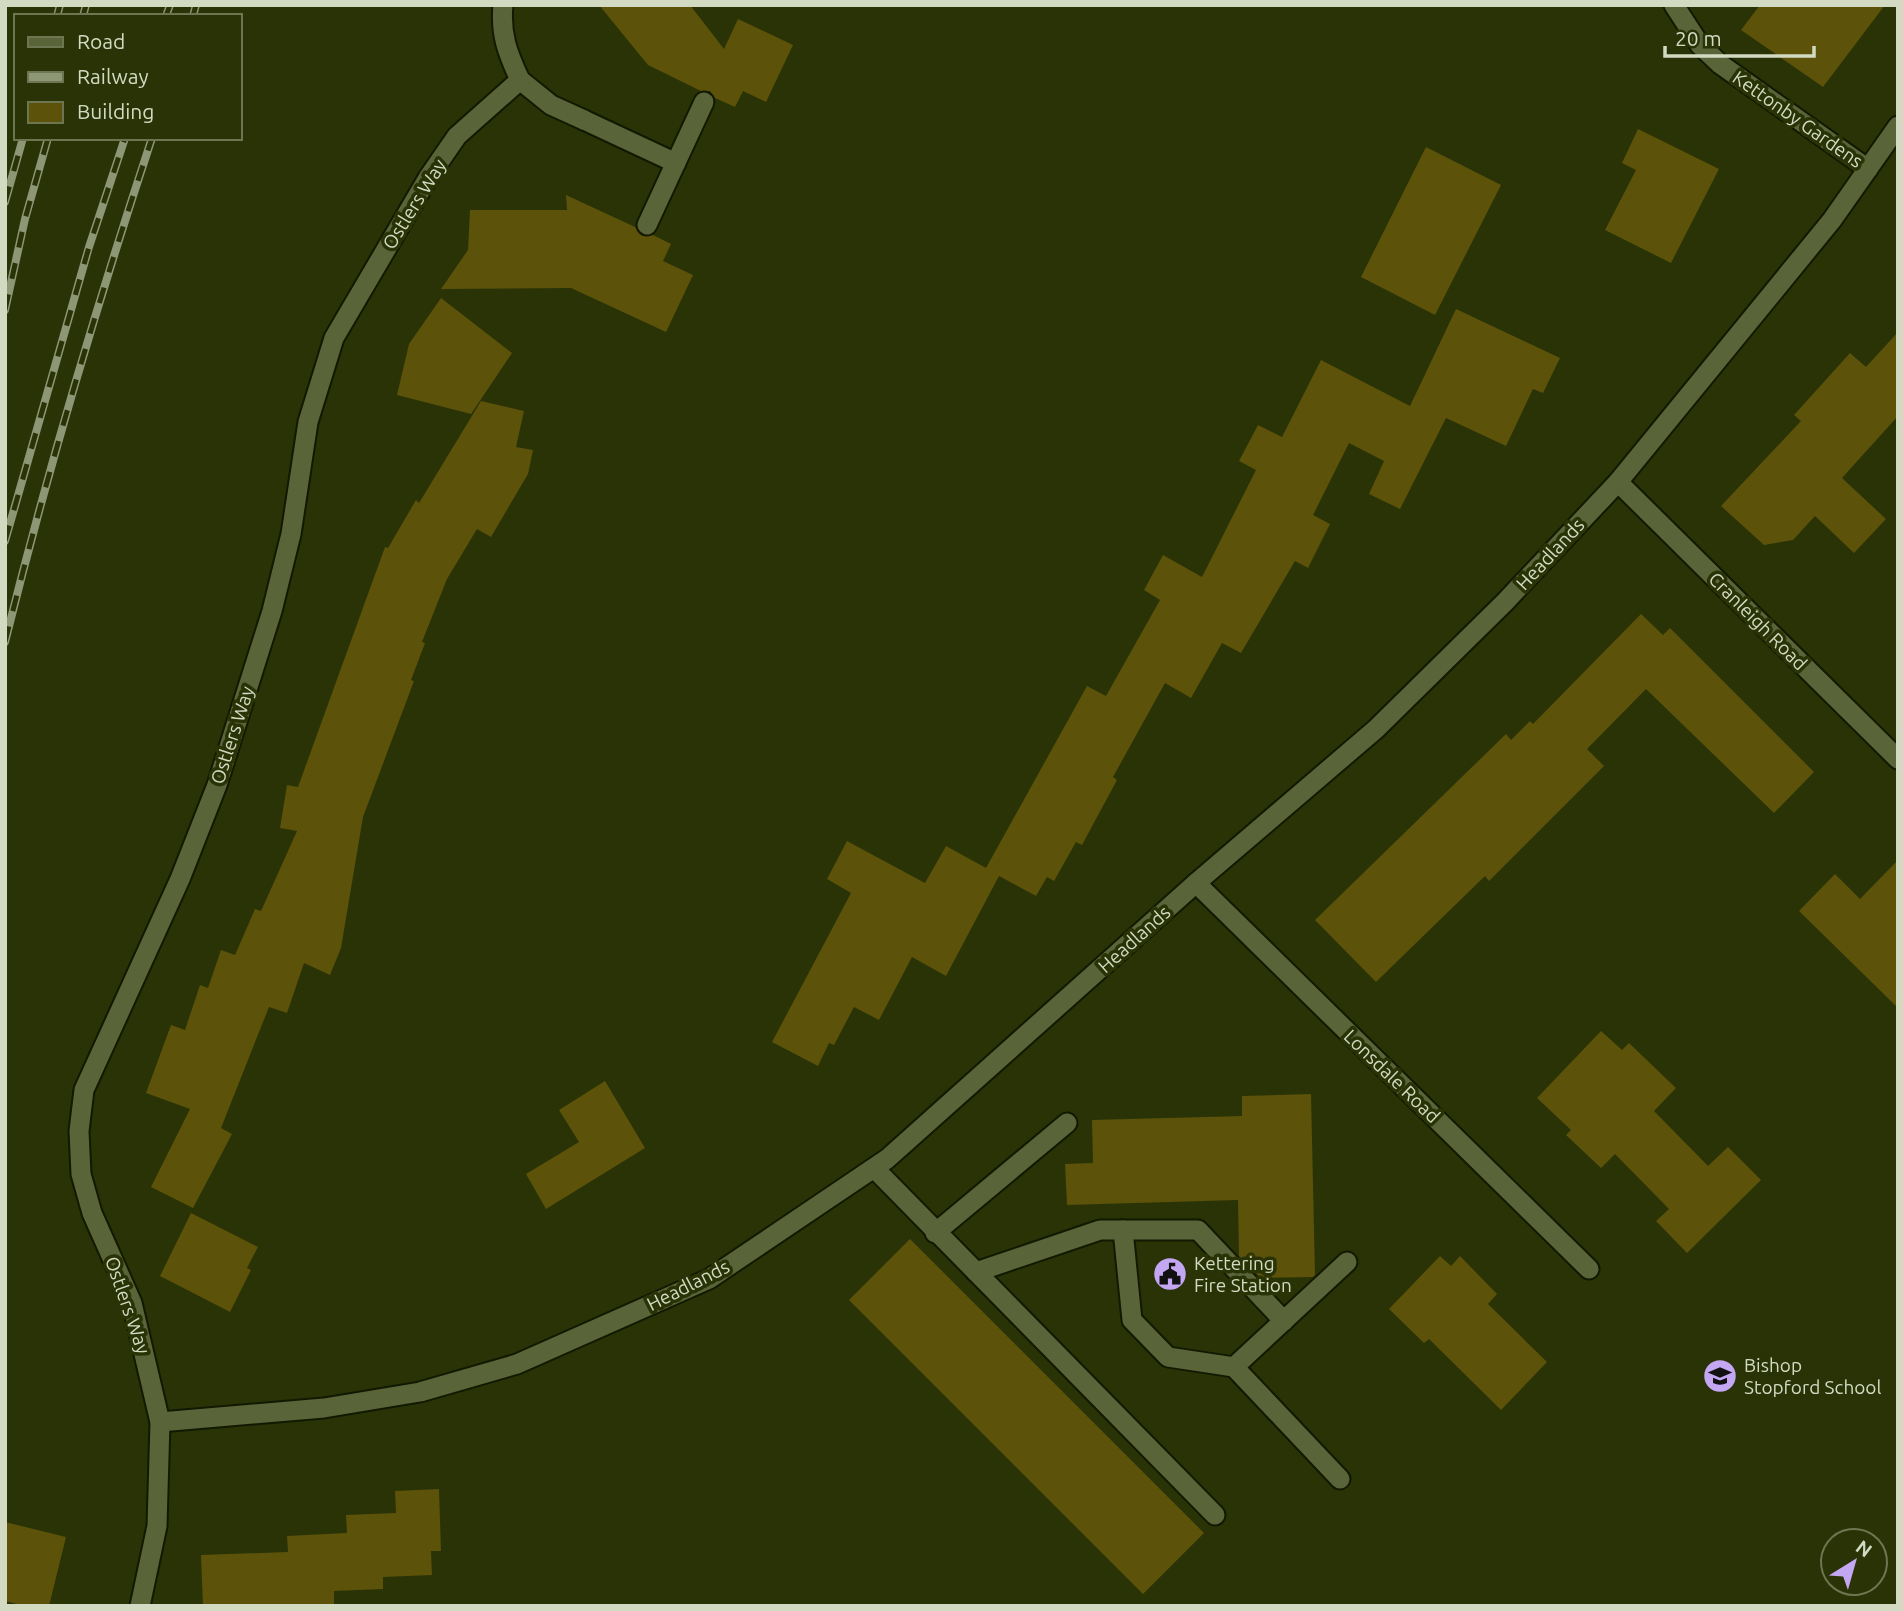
<svg xmlns="http://www.w3.org/2000/svg" width="1903" height="1611" font-family="Ubuntu,sans-serif">
  <style>
    .building { fill: #5c520a }
    .lines { fill: none; stroke-linecap: round; stroke-linejoin: round }
    .service-casing { stroke: #131900; stroke-width: 23 }
    .minor-casing { stroke: #131900; stroke-width: 23 }
    .service { stroke: #596439; stroke-width: 19 }
    .minor { stroke: #596439; stroke-width: 19 }
    .rail-casing { stroke: #8d9675; stroke-width: 8 }
    .rail { stroke: #293306; stroke-width: 5; stroke-dasharray: 16; stroke-linecap: butt }
    .labels { text-anchor: middle; dominant-baseline: central; stroke-width: 7; stroke-linejoin: round; paint-order: stroke }
    .street-label { font-size: 19px; fill: #d2dac2; stroke: #293306 }
    .poi-label { font-size: 19px; fill: #d2dac2; stroke: #293306; text-anchor: start }
  </style>
  <rect width="100%" height="100%" fill="#293306"/>
  <g class="building">
    <polygon points="599,5 690,5 724,49 738,19 793,45 766,102 743,91 735,107 715,98 710,91 701,91 648,65"/>
    <polygon points="1760,5 1885,5 1823,87 1741,30"/>
    <polygon points="1638,129 1719,169 1671,263 1605,230 1636,170 1622,163"/>
    <polygon points="1426,147 1501,185 1435,315 1361,277"/>
    <polygon points="566,195 635,227 642,236 653,235 671,244 663,261 693,275 666,332 571,288 441,289 468,250 470,210 567,210"/>
    <polygon points="441,298 512,353 471,414 397,395 409,344"/>
    <polygon points="1456,309 1560,358 1543,393 1533,389 1506,446 1446,418 1400,509 1369,494 1384,461 1349,443 1313,515 1330,524 1308,568 1295,561 1241,653 1222,643 1191,698 1165,683 1113,777 1117,780 1082,845 1076,842 1054,881 1047,877 1036,896 999,876 946,976 912,957 879,1020 854,1007 834,1045 829,1043 818,1066 772,1042 851,893 827,879 847,841 925,883 946,846 986,868 1087,686 1106,696 1160,600 1144,590 1163,555 1202,577 1256,470 1239,461 1258,425 1282,437 1321,360 1410,406"/>
    <polygon points="1898,332 1898,416 1842,478 1886,519 1854,553 1815,516 1793,540 1764,545 1721,506 1801,421 1794,415 1850,353 1866,367"/>
    <polygon points="481,401 524,411 516,447 533,450 528,474 491,537 477,529 447,579 422,642 425,643 411,680 414,681 363,817 341,948 330,975 304,963 287,1013 269,1007 221,1128 232,1134 193,1208 151,1187 190,1109 146,1093 171,1025 185,1030 200,985 208,988 221,950 235,955 255,909 261,911 297,831 280,828 287,785 298,787 385,547 388,548 416,500 419,503"/>
    <polygon points="1641,614 1663,635 1670,628 1814,772 1774,813 1646,689 1587,749 1604,766 1489,881 1485,876 1376,982 1315,920 1506,734 1511,740 1530,721 1533,724"/>
    <polygon points="1898,860 1898,1008 1799,911 1835,874 1860,899"/>
    <polygon points="1601,1031 1622,1050 1629,1043 1676,1088 1654,1111 1708,1166 1728,1147 1761,1180 1687,1253 1656,1221 1669,1209 1615,1154 1601,1168 1566,1135 1571,1130 1537,1098"/>
    <polygon points="605,1081 645,1148 546,1209 526,1174 579,1142 559,1110"/>
    <polygon points="1311,1094 1315,1275 1313,1277 1261,1278 1239,1256 1238,1200 1067,1205 1065,1164 1093,1163 1092,1120 1242,1116 1242,1096"/>
    <polygon points="191,1213 258,1247 247,1268 251,1270 230,1312 160,1276"/>
    <polygon points="910,1239 1204,1533 1143,1594 849,1300"/>
    <polygon points="1440,1256 1451,1266 1460,1256 1497,1294 1488,1304 1547,1362 1501,1410 1429,1339 1424,1343 1389,1309"/>
    <polygon points="439,1489 441,1551 431,1551 432,1575 383,1577 383,1589 334,1591 334,1606 203,1606 201,1555 288,1552 287,1536 347,1533 346,1515 396,1513 395,1491"/>
    <polygon points="5,1522 66,1537 49,1606 25,1606 5,1601"/>
  </g>
  <g class="lines">
    <g class="service-casing">
      <g id="service">
        <polyline points="584,120 676,163"/>
        <polyline points="647,225 704,102"/>
        <polyline points="874,1168 1215,1515"/>
        <polyline points="1123,1230 1132,1320 1168,1357 1234,1367 1347,1262"/>
        <polyline points="935,1233 1067,1123"/>
        <polyline points="976,1272 1100,1230 1198,1230 1284,1321"/>
        <polyline points="1234,1367 1340,1479"/>
      </g>
    </g>
    <g class="minor-casing">
      <g id="minor">
        <polyline points="1674,5 1700,45 1720,64 1868,169"/>
        <polyline points="520,80 551,105 584,120"/>
        <polyline points="1618,482 1898,759"/>
        <polyline points="1196,883 1589,1269"/>
        <polyline points="160,1422 324,1408 420,1392 517,1364 709,1279 887,1159 1196,883 1376,729 1505,602 1618,482 1832,220 1898,126"/>
        <path d="M140,1606L157,1526L160,1422L132,1303L92,1213L81,1174L79,1131L84,1090L180,879L217,785L272,611L291,534L308,422L334,338L428,178L457,136L520,80C508,54 500,35 503,5"/>
      </g>
    </g>
    <use href="#service" class="service"/>
    <use href="#minor" class="minor"/>
    <g class="rail-casing">
      <g id="rail">
        <polyline points="57,16 60,5"/>
        <polyline points="83,16 86,5"/>
        <polyline points="166,16 170,5"/>
        <polyline points="193,16 196,5"/>
        <polyline points="5,202 23,138"/>
        <polyline points="5,310 25,219 48,138"/>
        <polyline points="5,541 89,247 125,138"/>
        <path d="M5,642C47,473 97,304 152,138"/>
      </g>
    </g>
    <use href="#rail" class="rail"/>
  </g>
  <defs>
    <g id="civic-disc" transform="scale(1.75)"><circle r="9.5" fill="#c3a7f2" stroke="#293306"/><path d="M-.6-6.5H3V-4.5H.6V-3L4-1V1h2V6H-6V1h2V-1L-.6-3ZM-1.2 2.5V6h2.4V2.5Z" fill="#111"/></g>
    <g id="school-disc" transform="scale(1.75)"><circle r="9.5" fill="#c3a7f2" stroke="#293306"/><path d="M0-5L7-2L0 1L-7-2ZM-4 1L0 2.5L4 1V4Q0 6-4 4Z" fill="#111"/></g>
  </defs>
  <g fill-rule="evenodd">
    <use href="#civic-disc" x="1170" y="1274"/>
    <use href="#school-disc" x="1720" y="1376"/>
  </g>
  <g class="labels">
    <g class="street-label">
      <text transform="translate(1798 119) rotate(35)">Kettonby Gardens</text>
      <text transform="translate(414 204) rotate(-58)">Ostlers Way</text>
      <text transform="translate(1550 554) rotate(-47)">Headlands</text>
      <text transform="translate(1758 621) rotate(45)">Cranleigh Road</text>
      <text transform="translate(232 735) rotate(-72)">Ostlers Way</text>
      <text transform="translate(1134 939) rotate(-42)">Headlands</text>
      <text transform="translate(1392 1076) rotate(44)">Lonsdale Road</text>
      <text transform="translate(688 1285) rotate(-27)">Headlands</text>
      <text transform="translate(128 1305) rotate(71)">Ostlers Way</text>
    </g>
    <g class="poi-label">
      <text x="1194" y="1263">Kettering<tspan x="1194" dy="22">Fire Station</tspan></text>
      <text x="1744" y="1365">Bishop<tspan x="1744" dy="22">Stopford School</tspan></text>
    </g>
  </g>
  <rect width="1903" height="1611" fill="none" stroke="#d2dac2" stroke-width="14"/>
  <rect x="14" y="14" width="228" height="126" fill="#293306" stroke="#6d7651" stroke-width="2"/>
  <rect x="28" y="37" width="35" height="10" fill="#596439" stroke="#6d7651" stroke-width="2"/>
  <text x="77" y="49" font-size="21" fill="#d2dac2">Road</text>
  <rect x="28" y="72" width="35" height="10" fill="#8d9675" stroke="#6d7651" stroke-width="2"/>
  <text x="77" y="84" font-size="21" fill="#d2dac2">Railway</text>
  <rect x="28" y="102" width="35" height="21" fill="#5c520a" stroke="#6d7651" stroke-width="2"/>
  <text x="77" y="119" font-size="21" fill="#d2dac2">Building</text>
  <g transform="translate(1854 1562) rotate(37)"><circle r="33" fill="#293306" stroke="#6d7651" stroke-width="2"/>
  <path d="M0-5L12 26L0 18L-12 26Z" fill="#c3a7f2"/>
  <text y="-10" font-size="19" font-weight="bold" text-anchor="middle" fill="#d2dac2">N</text>
  </g>
  <path d="M1665 46v10h149v-10" fill="none" stroke="#d2dac2" stroke-width="3.5"/>
  <text x="1675" y="46" font-size="21" fill="#d2dac2" stroke="#293306" stroke-width="5" paint-order="stroke">20 m</text>
</svg>
